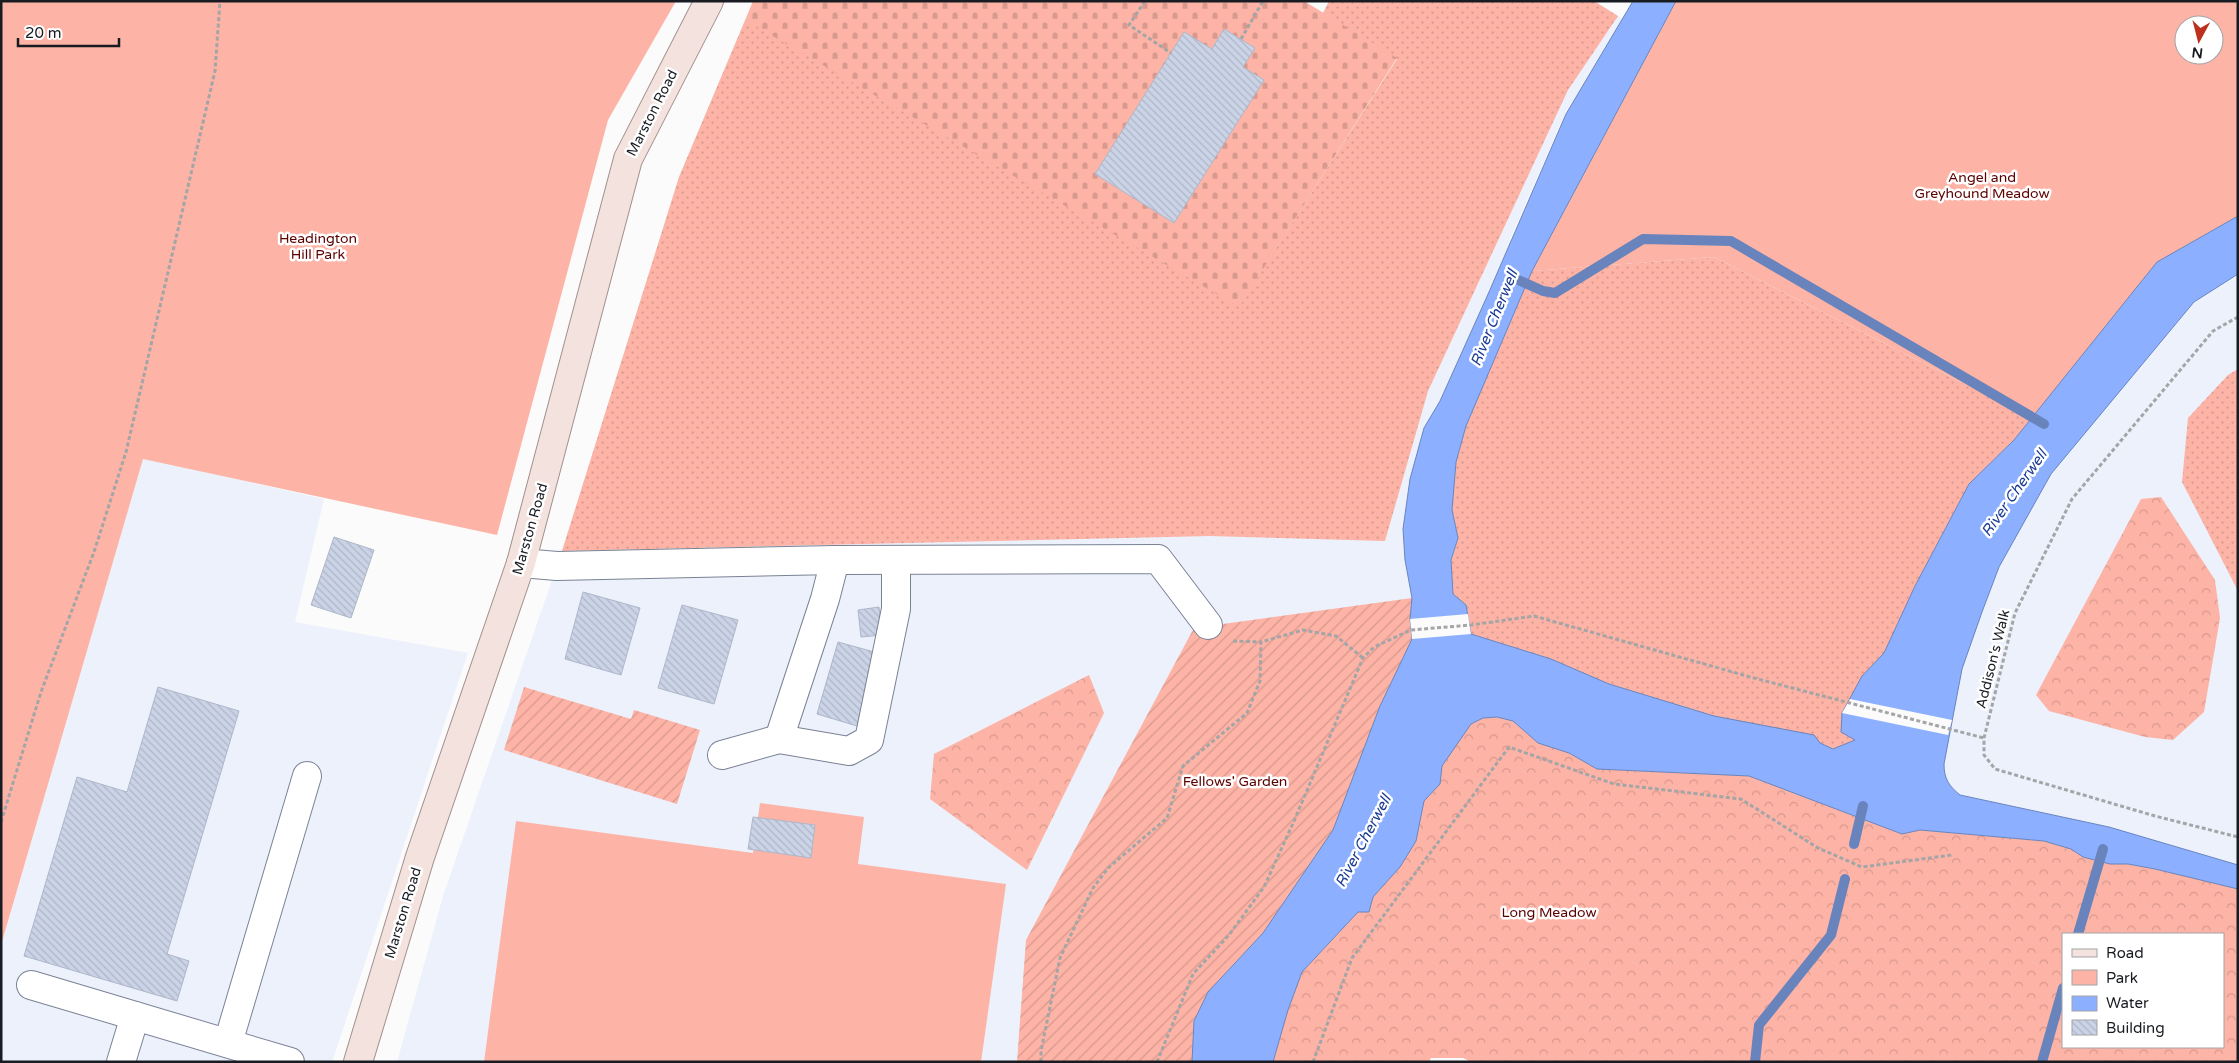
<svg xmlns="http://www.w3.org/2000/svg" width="2239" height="1063" font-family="'Varela Round',sans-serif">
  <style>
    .built { fill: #ecf1fc }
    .grass { fill: url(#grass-dots) }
    .forest { fill: url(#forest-crowns); fill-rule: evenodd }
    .cemetery { fill: url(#cemetery-stones) }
    .park { fill: #fdb3a5; fill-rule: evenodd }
    .garden { fill: url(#garden-furrows) }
    .water { fill: #8cb0ff; stroke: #6984bd }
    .pier { fill: #fbfbfb }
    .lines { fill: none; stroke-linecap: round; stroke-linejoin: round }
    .stream { stroke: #6984bd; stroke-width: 10 }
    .building { fill: url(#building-back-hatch); stroke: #aeb7c9 }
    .minor-casing { stroke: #7a8294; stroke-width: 30 }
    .major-casing { stroke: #a2908e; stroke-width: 30 }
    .path { stroke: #a3a5a7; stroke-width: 3; stroke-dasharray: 4 2.5; stroke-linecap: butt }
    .minor { stroke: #fff; stroke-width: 28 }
    .major { stroke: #f4e2de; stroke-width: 28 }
    .labels { text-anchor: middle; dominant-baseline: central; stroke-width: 5; stroke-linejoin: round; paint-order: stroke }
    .street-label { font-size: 14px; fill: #181c22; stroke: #fff }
    .park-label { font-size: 14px; fill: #5a0200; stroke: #fff }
    .water-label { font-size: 15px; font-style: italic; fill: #1a3b93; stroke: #fff }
  </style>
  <defs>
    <pattern id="grass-dots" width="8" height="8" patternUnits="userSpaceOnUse" patternTransform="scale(1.25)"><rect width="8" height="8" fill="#fdb3a5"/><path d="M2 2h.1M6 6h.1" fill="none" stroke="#d8998e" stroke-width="1.8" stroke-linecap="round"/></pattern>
    <pattern id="forest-crowns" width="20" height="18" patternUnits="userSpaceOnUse" patternTransform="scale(1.25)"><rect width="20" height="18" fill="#fdb3a5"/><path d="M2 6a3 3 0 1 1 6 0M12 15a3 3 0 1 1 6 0" fill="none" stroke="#d8998e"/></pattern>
    <pattern id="cemetery-stones" width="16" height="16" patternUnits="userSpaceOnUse" patternTransform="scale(1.25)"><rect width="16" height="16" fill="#fdb3a5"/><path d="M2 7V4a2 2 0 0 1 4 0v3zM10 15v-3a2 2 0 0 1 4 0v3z" fill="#d8998e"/></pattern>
    <pattern id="garden-furrows" width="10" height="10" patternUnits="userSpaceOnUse" patternTransform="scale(1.25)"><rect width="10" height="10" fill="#fdb3a5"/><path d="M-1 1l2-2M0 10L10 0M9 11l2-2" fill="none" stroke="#d8998e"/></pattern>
    <pattern id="building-back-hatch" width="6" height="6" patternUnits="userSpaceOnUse" patternTransform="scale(1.25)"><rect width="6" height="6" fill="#cbd4e7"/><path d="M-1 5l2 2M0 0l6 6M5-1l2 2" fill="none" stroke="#aeb5c6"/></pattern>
  </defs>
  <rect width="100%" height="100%" fill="#fbfbfb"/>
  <g class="built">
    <polygon points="1329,1 1594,1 1624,20 1565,114 1510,239 1535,267 2035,412 2079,440 2194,303 2222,282 2238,274 2238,889 1960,795 1949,786 1944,775 1943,764 1714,716 1194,1021 1192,1062 397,1062 443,896 562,551 679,177 746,18 1238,306 1397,59 1323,13"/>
    <polygon points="143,458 324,499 295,622 468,653 332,1062 1,1062 1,945"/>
  </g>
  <g class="grass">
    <polygon points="1329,1 1594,1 1618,16 1568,90 1428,391 1385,541 1210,536 562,551 679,177 746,18 1239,306 1397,59 1323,13"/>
    <polygon points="1714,257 2032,418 2014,440 1969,484 1915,586 1884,653 1862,676 1856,740 1833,749 1820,743 1714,716 1609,684 1551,659 1471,634 1466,605 1453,594 1451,561 1458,538 1452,510 1456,462 1466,426 1532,271"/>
    <polygon points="2238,369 2238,591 2182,482 2188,418 2228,375"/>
  </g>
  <g class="forest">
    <polygon points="2161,497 2215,580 2220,618 2204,712 2173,740 2145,737 2049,711 2036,695 2141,499"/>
    <polygon points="1089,675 1104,713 1027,870 930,799 934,754"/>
    <path d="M1497,717L1513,721L1538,743L1569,753L1597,769L1749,776L1902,834L1920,830L2044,841L2072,849L2083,857L2110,864H2128L2155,869L2238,889V1062H1471L1463,1058H1431L1429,1062H1273L1288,1010L1302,972L1358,912H1369L1373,897L1400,867L1416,841L1424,801L1440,784L1442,766L1462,735L1471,724L1483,718ZM2063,934H2223V1047H2063Z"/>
  </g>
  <polygon class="cemetery" points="753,1 1304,1 1397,58 1239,307 747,21 746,18"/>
  <g class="park">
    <polygon points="1,1 676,1 608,120 497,535 143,459 1,945"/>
    <path d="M1676,1H2238V216L2157,262L2032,418L1714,257L1532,271ZM2184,25H2214V55H2184Z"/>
    <polygon points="760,803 864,817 858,864 1006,884 981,1062 484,1062 516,821 753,853"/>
  </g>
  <g class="garden">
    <polygon points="1412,598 1410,619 1412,639 1380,706 1333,830 1263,933 1208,992 1194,1021 1192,1062 1017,1062 1026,940 1194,628"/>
    <polygon points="524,687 631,719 634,710 700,730 677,804 504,750"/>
  </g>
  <path class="water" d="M1633,1H1676L1532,271L1466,426L1456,462L1452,510L1458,538L1451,560L1453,594L1466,605L1471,634L1551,659L1609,684L1714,716L1814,735L1820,743L1833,749L1855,740L1841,732L1842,713L1862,676L1884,653L1915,586L1969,484L2014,440L2157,262L2238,216V274L2194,302L2051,474L1999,567L1982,612L1962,669L1944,764C1944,779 1949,786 1960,795L2109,827L2238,865V889L2155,869L2128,864H2110L2083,857L2071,849L2044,841L1920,830L1902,834L1749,776L1597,769L1569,753L1538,743L1513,721L1497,717L1483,718L1471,724L1442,766L1440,784L1424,801L1416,841L1400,867L1373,897L1369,912H1358L1302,972L1288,1010L1273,1062H1192L1194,1021L1208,992L1263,933L1333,830L1380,706L1412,639L1410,619L1412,598L1405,560L1403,529L1410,479L1424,428L1440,401L1489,292L1566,114Z"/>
  <g class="pier">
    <polygon points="1468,614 1471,634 1412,639 1410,619"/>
    <polygon points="1850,699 1952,720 1948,735 1842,713"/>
  </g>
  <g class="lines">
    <g class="stream">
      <polyline points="1516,279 1543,291 1555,293 1643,239 1731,241 2044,424"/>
      <polyline points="1854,844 1863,806"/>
      <polyline points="2078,934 2103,849"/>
      <polyline points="1755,1062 1759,1025 1831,935 1845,879"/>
      <polyline points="2042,1062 2063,988"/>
    </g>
  </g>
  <g class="building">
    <polygon points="1224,29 1255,48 1243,67 1264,80 1174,223 1095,174 1184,32 1212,49"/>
    <polygon points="334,537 374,550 351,618 311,605"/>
    <polygon points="583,592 640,608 621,675 565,659"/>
    <polygon points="682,605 738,620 714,704 658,688"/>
    <polygon points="879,607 882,635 861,637 858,610"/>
    <polygon points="838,642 878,653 857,726 817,714"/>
    <polygon points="158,687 239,711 167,954 189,961 177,1001 24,956 77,777 127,792"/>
    <polygon points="753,817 815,825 811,858 748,849"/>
  </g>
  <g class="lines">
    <g class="minor-casing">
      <g id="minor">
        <polyline points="521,563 557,566 835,560 1158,559 1208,625"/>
        <polyline points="779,739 849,751 869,740 896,609 896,560"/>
        <polyline points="722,755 779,739 825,599 835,560"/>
        <polyline points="31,985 290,1062"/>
        <polyline points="228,1043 307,776"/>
        <polyline points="121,1062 135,1016"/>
      </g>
    </g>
    <g class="major-casing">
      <polyline id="major" points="358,1062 420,857 521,563 628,159 709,1"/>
    </g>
    <g class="path">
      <polyline points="1145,1 1129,25 1171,53"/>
      <polyline points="1241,39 1263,1"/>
      <polyline points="2238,317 2213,331 2072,499 2015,613 1984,738 1984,755 1995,769 2155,816 2238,837"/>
      <polyline points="1233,641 1261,642"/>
      <polyline points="1,822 41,692 94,552 126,452 215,71 220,1"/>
      <polyline points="1041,1062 1041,1051 1060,958 1093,888 1108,868 1167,818 1183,766 1247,713 1260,681 1261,642 1303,630 1336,636 1363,658"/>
      <polyline points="1157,1062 1193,974 1229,935 1264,887 1294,821 1363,658 1374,647 1411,630 1471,625 1534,616 1754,678 1984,738"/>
      <polyline points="1313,1062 1352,958 1509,747 1614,784 1741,799 1818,848 1862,867 1952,855"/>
    </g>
    <use href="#minor" class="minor"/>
    <use href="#major" class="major"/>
  </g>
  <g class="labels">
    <g class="street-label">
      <text transform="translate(652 113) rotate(-63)">Marston Road</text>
      <text transform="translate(530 529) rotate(-74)">Marston Road</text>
      <text transform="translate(1993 659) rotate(-76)">Addison's Walk</text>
      <text transform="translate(403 913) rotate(-73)">Marston Road</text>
    </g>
    <g class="park-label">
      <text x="1982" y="177">Angel and<tspan x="1982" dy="16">Greyhound Meadow</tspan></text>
      <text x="318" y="238">Headington<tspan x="318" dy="16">Hill Park</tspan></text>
      <text x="1235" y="781">Fellows' Garden</text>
      <text x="1549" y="912">Long Meadow</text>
    </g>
    <g class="water-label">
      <text transform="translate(1494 318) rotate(-68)">River Cherwell</text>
      <text transform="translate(2014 493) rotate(-55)">River Cherwell</text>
      <text transform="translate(1363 841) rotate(-62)">River Cherwell</text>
    </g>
  </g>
  <rect width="2239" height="1063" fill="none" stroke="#181c22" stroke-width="5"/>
  <rect x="2062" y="933" width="162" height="115" fill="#ffffff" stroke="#a3a4a7"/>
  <rect x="2072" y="949" width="25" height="8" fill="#f4e2de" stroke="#a3a4a7"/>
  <text x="2106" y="958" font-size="15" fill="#181c22">Road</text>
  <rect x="2072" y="970" width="25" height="15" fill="#fdb3a5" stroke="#a3a4a7"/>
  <text x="2106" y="983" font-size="15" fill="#181c22">Park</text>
  <rect x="2072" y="996" width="25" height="15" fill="#8cb0ff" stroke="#a3a4a7"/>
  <text x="2106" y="1008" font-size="15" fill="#181c22">Water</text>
  <rect x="2072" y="1020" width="25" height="15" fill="url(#building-back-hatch)" stroke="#a3a4a7"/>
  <text x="2106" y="1033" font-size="15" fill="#181c22">Building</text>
  <g transform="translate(2199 40) rotate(187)"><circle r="24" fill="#ffffff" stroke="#a3a4a7"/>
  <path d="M0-4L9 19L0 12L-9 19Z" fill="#bd301d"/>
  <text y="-8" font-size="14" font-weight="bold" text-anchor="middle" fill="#181c22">N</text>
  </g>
  <path d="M18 38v8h101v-8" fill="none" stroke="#181c22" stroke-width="2.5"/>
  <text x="25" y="38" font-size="15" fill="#181c22" stroke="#ffffff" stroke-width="4" paint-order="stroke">20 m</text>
</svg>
